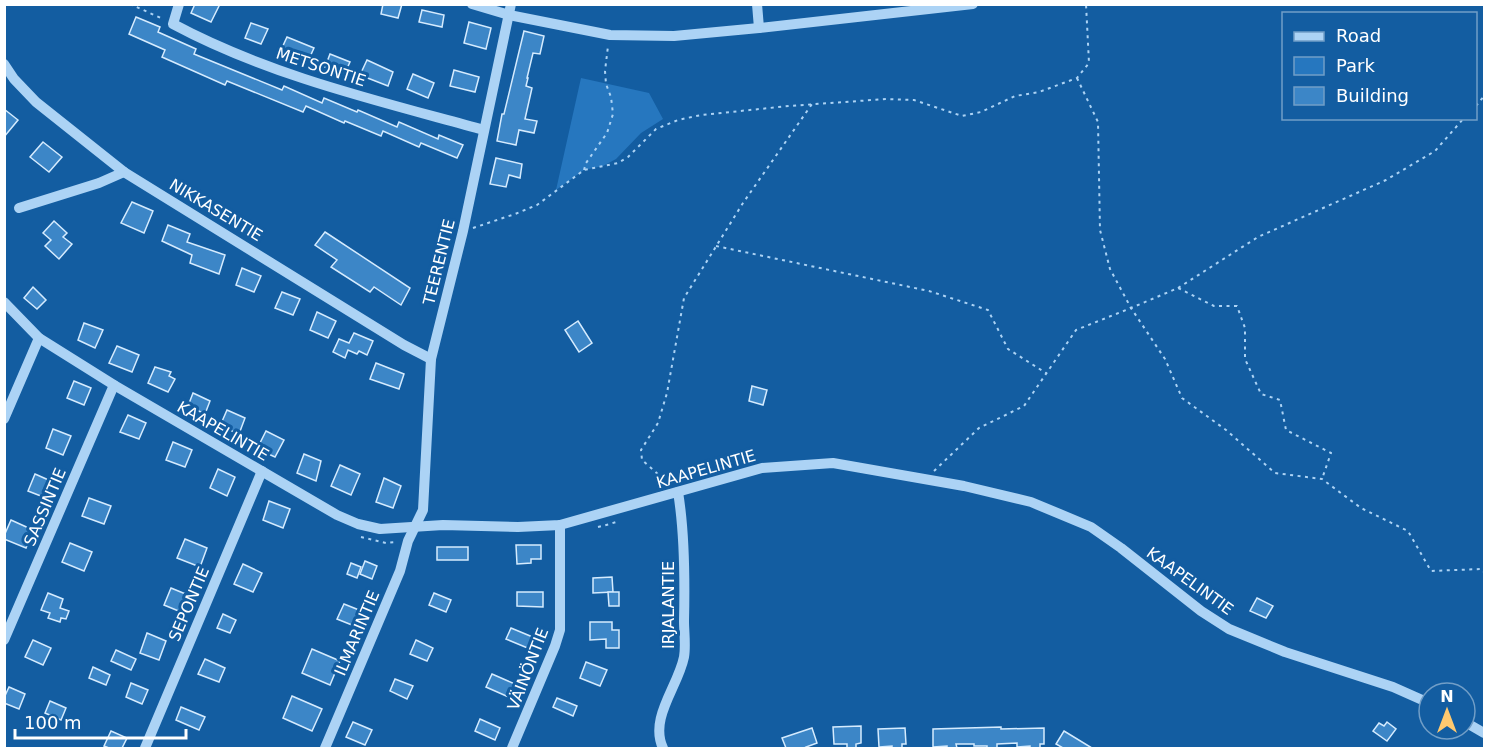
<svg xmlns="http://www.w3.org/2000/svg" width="1489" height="753" font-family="'DejaVu Sans',sans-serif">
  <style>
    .green { fill: #2677bf }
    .building { fill: #3c86c7; stroke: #d5ebfe; stroke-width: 1.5 }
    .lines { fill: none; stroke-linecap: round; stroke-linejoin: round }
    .path { stroke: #acd3f5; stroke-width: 2; stroke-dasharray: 3 4.5; stroke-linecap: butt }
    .minor { stroke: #acd3f5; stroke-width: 10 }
    .labels { text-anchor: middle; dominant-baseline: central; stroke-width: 6; stroke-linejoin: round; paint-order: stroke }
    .street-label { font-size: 16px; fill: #fff; stroke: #135da1 }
  </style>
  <rect width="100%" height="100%" fill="#135da1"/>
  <polygon class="green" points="581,78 649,93 663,119 641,133 616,159 603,166 584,170 556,190"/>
  <g class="building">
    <polygon points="195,4 220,4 211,22 191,13"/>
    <polygon points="383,4 402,4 398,18 381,14"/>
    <polygon points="422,10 444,15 442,27 419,22"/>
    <polygon points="136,17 160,27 158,32 196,49 194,54 282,90 284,86 322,103 324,98 357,112 358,110 397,127 399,122 438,139 439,135 463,145 457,158 421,143 419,147 383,131 381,136 345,121 344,123 306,106 303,112 227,81 225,85 162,57 165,50 129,34"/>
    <polygon points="469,22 491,28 486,49 464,43"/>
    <polygon points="251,23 268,29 261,44 245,38"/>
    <polygon points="524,31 544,36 540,54 533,53 527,78 528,78 526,86 532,88 525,119 537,121 534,133 519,130 516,145 497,141 502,114 504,114"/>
    <polygon points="287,37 314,48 308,61 281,50"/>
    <polygon points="330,54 350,62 344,75 325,67"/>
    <polygon points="367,60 393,72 388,86 360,75"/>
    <polygon points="454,70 479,77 475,92 450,86"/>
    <polygon points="413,74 434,83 428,98 407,89"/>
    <polygon points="4,109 18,120 4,137"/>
    <polygon points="43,142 62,157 49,172 30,157"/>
    <polygon points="496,158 522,164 520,178 509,175 506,187 490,184"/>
    <polygon points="132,202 153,211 144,233 121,223"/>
    <polygon points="54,221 67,233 63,237 72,244 59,259 45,246 51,240 43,233"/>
    <polygon points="168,225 190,234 187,242 225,255 219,274 190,263 192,255 162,241"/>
    <polygon points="325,232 410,288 401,305 374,287 370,292 331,267 337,260 315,245"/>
    <polygon points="242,268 261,276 254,292 236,285"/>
    <polygon points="33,287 46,300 37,309 24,298"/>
    <polygon points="282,292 300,299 293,315 275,308"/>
    <polygon points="317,312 336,321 328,338 310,330"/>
    <polygon points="578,321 592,343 579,352 565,330"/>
    <polygon points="84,323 103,330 95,348 78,340"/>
    <polygon points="354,333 373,341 367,355 359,351 357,354 348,350 345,358 333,352 339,339 349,343"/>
    <polygon points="117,346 139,355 132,372 109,363"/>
    <polygon points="376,363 404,374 399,389 370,379"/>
    <polygon points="155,367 171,372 169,376 175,379 168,392 148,383"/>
    <polygon points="74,381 91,388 84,405 67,398"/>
    <polygon points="752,386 767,390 763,405 749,401"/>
    <polygon points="193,393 210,401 205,414 188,406"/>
    <polygon points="227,410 245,418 239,434 220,426"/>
    <polygon points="128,415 146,423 139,439 120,432"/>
    <polygon points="53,429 71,436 63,455 46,448"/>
    <polygon points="266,431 284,440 275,457 257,449"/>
    <polygon points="173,442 192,450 185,467 166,460"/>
    <polygon points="304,454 321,461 316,481 297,473"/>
    <polygon points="340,465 360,474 351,495 331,486"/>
    <polygon points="218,469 235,477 227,496 210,488"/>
    <polygon points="35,474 53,482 46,498 28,491"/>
    <polygon points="384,478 401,486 393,508 376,502"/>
    <polygon points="89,498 111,506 104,524 82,516"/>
    <polygon points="269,501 290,509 283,528 263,520"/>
    <polygon points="11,520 33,530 26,548 4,539 4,536"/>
    <polygon points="185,539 207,548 200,567 177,558"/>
    <polygon points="70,543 92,552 84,571 62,562"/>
    <polygon points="516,545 541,545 541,559 531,559 531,563 517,564"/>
    <rect x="437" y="547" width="31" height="13"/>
    <polygon points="365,561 377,566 372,579 360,574"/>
    <polygon points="351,563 361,567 357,578 347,574"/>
    <polygon points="243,564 262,573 253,592 234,584"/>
    <polygon points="612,577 613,592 593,593 593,578"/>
    <polygon points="171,588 188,595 181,612 164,605"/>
    <polygon points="517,592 543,592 543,607 517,606"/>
    <polygon points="608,592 619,592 619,606 609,606"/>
    <polygon points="48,593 63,599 60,608 69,611 66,619 61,618 60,622 48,618 50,613 41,610"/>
    <polygon points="434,593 451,600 446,612 429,605"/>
    <polygon points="1257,598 1273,606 1266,618 1250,611"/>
    <polygon points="344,604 364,612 357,627 337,619"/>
    <polygon points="223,614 236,620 230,633 217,628"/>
    <polygon points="590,622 612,622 612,630 619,630 619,648 606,648 606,639 590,640"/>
    <polygon points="511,628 535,638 530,649 506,639"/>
    <polygon points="147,633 166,641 159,660 140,653"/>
    <polygon points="33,640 51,648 43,665 25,657"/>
    <polygon points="416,640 433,648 427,661 410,654"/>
    <polygon points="312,649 340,661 330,685 302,673"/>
    <polygon points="116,650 136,659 131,670 111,661"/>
    <polygon points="205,659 225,668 219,682 198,674"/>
    <polygon points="586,662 607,670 600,686 580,678"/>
    <polygon points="93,667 110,675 106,685 89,678"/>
    <polygon points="492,674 517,685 511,698 486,687"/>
    <polygon points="395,679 413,686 407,699 390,691"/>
    <polygon points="131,683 148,690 142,704 126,697"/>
    <polygon points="9,687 25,694 19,709 4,703 4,698"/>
    <polygon points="292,696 322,709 312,731 283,718"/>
    <polygon points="557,698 577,706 573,716 553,707"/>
    <polygon points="50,701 66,708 61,720 45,713"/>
    <polygon points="181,707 205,717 199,730 176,720"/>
    <polygon points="480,719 500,728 495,740 475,731"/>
    <polygon points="353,722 372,730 365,745 346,737"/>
    <polygon points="1387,722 1396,729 1387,741 1373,731 1379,723 1384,726"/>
    <polygon points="861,726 861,743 856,744 856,748 847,748 847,744 834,744 833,727"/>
    <polygon points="1001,727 1001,729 1044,728 1044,744 1040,744 1040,748 1030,748 1030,746 1017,747 1017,743 997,744 997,748 987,748 987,746 974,746 974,744 956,744 957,748 947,748 947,746 933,747 933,729"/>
    <polygon points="812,728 817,743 806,747 807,748 786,748 782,738"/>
    <polygon points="905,728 906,744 902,744 902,748 892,748 892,746 879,747 878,729"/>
    <polygon points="111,731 127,738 122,748 109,748 104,746"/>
    <polygon points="1064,731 1092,748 1063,748 1056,744"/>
  </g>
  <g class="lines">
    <g class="path">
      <polyline points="130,4 163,19"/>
      <polyline points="1077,78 1098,122 1100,230 1110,269 1131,308 1165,359 1182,398 1226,430 1275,473 1322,479 1361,508 1408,531 1431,571 1481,569 1484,572"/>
      <polyline points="1476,106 1484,96"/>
      <polyline points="584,170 586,163 607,133 613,114 611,97 606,84 605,71 608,46"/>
      <polyline points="473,228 515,214 537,205 584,170 618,163 628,157 656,129 678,120 701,115 789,106 886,99 914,100 962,116 981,112 1015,96 1039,92 1077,78 1089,63 1086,4"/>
      <polyline points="716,246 929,291 988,310 1008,349 1046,373"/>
      <polyline points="1178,288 1258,237 1386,180 1435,151 1464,118"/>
      <polyline points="934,471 979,428 1024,406 1076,330 1131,308 1178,288 1214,306 1237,306 1245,328 1245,359 1261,394 1280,400 1286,430 1331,453 1322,479"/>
      <polyline points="669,484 642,460 641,450 658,423 667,393 684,298 743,203 812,104"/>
      <polyline points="598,527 610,524 616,522"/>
      <polyline points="361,537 386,543 397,542"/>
    </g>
    <g class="minor">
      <path d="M179,4L173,24C270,76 379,101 484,130"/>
      <polyline points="472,4 509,15 610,35 674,36 759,28 973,4"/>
      <polyline points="757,4 759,28"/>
      <polyline points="4,64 14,79 36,102 124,172 404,345 431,359"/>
      <polyline points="19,208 99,183 124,172"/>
      <polyline points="4,302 39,338 114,385 337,515 358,524 380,529 443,525 518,527 560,525 762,468 833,463 964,486 1031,502 1091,527 1121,548 1201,611 1229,629 1285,652 1393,687 1429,703"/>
      <polyline points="4,419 39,338"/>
      <polyline points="4,640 114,385"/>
      <polyline points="1465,722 1484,733"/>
      <polyline points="145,748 262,471"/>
      <polyline points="325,748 400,571 408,541 423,510 431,359 463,231 511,4"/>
      <polyline points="512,748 555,646 560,630 560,525"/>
      <path d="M663,748C649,718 678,687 684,657C686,646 684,632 684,621C685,578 685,534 678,492"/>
    </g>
  </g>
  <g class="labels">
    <g class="street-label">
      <text transform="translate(321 67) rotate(18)">METSONTIE</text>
      <text transform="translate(216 210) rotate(31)">NIKKASENTIE</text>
      <text transform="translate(439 262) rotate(-76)">TEERENTIE</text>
      <text transform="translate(223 431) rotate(30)">KAAPELINTIE</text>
      <text transform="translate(706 469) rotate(-16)">KAAPELINTIE</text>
      <text transform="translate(45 507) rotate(-67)">SASSINTIE</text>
      <text transform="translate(1190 581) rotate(36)">KAAPELINTIE</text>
      <text transform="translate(189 604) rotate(-67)">SEPONTIE</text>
      <text transform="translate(668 605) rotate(-90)">IRJALANTIE</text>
      <text transform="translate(357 633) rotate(-67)">ILMARINTIE</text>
      <text transform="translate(528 669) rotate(-69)">VÄINÖNTIE</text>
    </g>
  </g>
  <rect width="1489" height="753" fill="none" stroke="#ffffff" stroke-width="12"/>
  <rect x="1282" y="12" width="195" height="108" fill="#135da1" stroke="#719ec7" stroke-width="1.5"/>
  <rect x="1294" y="32" width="30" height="9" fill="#acd3f5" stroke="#719ec7" stroke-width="1.5"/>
  <text x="1336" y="42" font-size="18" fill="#ffffff">Road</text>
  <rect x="1294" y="57" width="30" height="18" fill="#2677bf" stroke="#719ec7" stroke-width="1.5"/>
  <text x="1336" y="72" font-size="18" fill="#ffffff">Park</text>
  <rect x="1294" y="87" width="30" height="18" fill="#3c86c7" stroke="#719ec7" stroke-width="1.5"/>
  <text x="1336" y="102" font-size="18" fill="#ffffff">Building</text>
  <g transform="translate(1447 711)"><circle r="28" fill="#135da1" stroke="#719ec7" stroke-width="1.5"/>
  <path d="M0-4.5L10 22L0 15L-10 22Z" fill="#ffc96f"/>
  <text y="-9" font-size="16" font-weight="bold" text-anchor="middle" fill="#ffffff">N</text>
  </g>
  <path d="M15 729v9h171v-9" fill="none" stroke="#ffffff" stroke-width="3"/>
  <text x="24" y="729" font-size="18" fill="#ffffff" stroke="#135da1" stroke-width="4.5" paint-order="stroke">100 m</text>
</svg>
